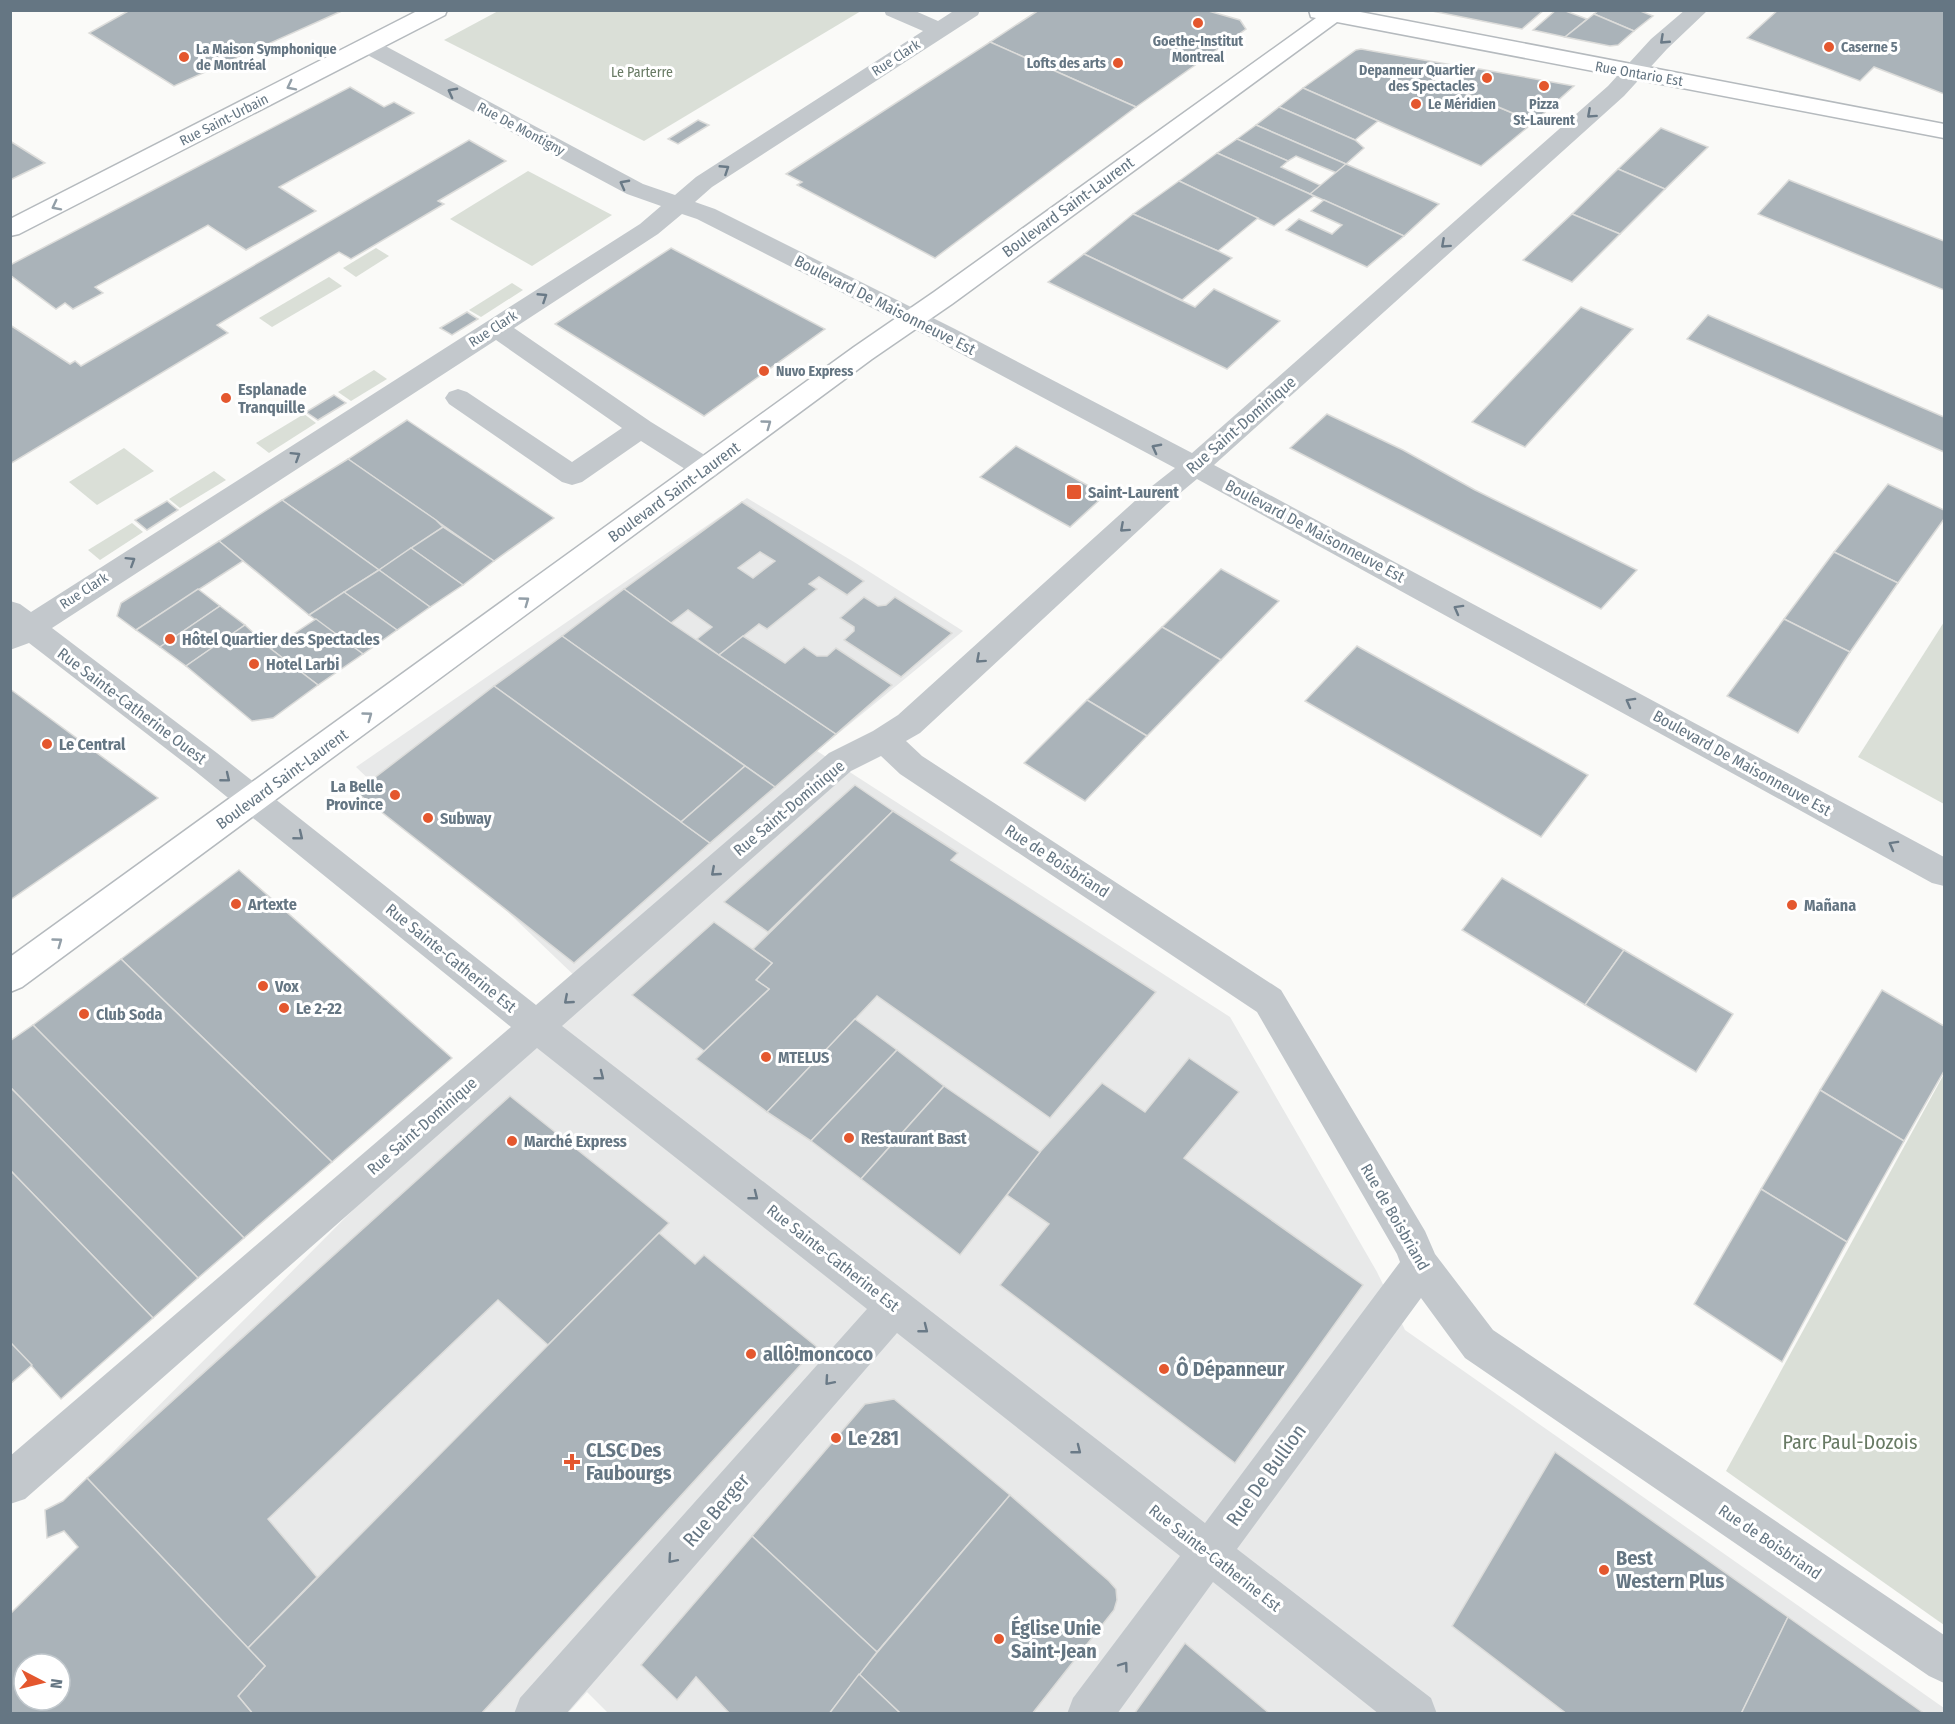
<svg xmlns="http://www.w3.org/2000/svg" width="1955" height="1724" font-family="'Fira Sans Condensed',sans-serif">
  <style>
    .built { fill: #e8e9e9 }
    .green { fill: #dadfd7 }
    .building { fill: #aab3b9; stroke: #dcdcda; stroke-width: 1.5; fill-rule: evenodd }
    .lines { fill: none; stroke-linecap: round; stroke-linejoin: round }
    .major-casing { stroke: #b5babe; stroke-width: 3 }
    .minor { fill: #c3c8cc; fill-rule: evenodd }
    .major { fill: #fff; fill-rule: evenodd }
    .oneway { stroke: #6a7a87 }
    .oneway2 { stroke: #939fa8 }
    .poi-dot { fill: #e4572e; stroke: #fff; stroke-width: 2 }
    .labels { text-anchor: middle; dominant-baseline: central; stroke-width: 6; stroke-linejoin: round; paint-order: stroke }
    .far-poi-label { font-size: 14px; font-weight: bold; fill: #657683; stroke: #fff; text-anchor: start }
    .far-street-label { font-size: 14px; fill: #657683; stroke: #fff }
    .far-park-label { font-size: 14px; fill: #687a64; stroke: #fff }
    .street-label { font-size: 16px; fill: #657683; stroke: #fff }
    .poi-label { font-size: 16px; font-weight: bold; fill: #657683; stroke: #fff; text-anchor: start }
    .near-poi-label { font-size: 20px; font-weight: bold; fill: #657683; stroke: #fff; text-anchor: start }
    .near-park-label { font-size: 20px; fill: #687a64; stroke: #fff }
    .near-street-label { font-size: 20px; fill: #657683; stroke: #fff }
  </style>
  <rect width="100%" height="100%" fill="#fafaf8"/>
  <polygon class="built" points="747,498 854,562 963,631 817,751 1230,1017 1377,1272 1405,1330 1944,1708 1943,1714 609,1714 587,1692 568,1713 302,1713 87,1478 580,981 356,767"/>
  <g class="green">
    <polygon points="500,10 861,10 861,11 644,141 444,40"/>
    <polygon points="528,171 612,215 532,266 450,219"/>
    <polygon points="376,248 389,256 356,277 343,268"/>
    <polygon points="329,277 342,286 272,327 259,318"/>
    <polygon points="512,283 523,290 481,317 469,310"/>
    <polygon points="374,370 387,379 351,401 338,392"/>
    <polygon points="304,414 316,423 269,453 256,443"/>
    <polygon points="124,448 154,471 97,505 69,482"/>
    <polygon points="214,471 226,480 180,508 169,499"/>
    <polygon points="132,523 143,532 100,560 88,550"/>
    <polygon points="1944,622 1944,804 1858,757"/>
    <polygon points="1944,1074 1944,1625 1726,1471"/>
  </g>
  <g class="building">
    <polygon points="130,10 344,10 174,86 89,33"/>
    <polygon points="1039,10 1205,10 1240,20 1246,29 1136,107 990,42"/>
    <polygon points="1427,10 1544,10 1522,29"/>
    <polygon points="1556,10 1563,10 1587,19 1565,37 1533,30"/>
    <polygon points="1599,10 1638,10 1653,16 1634,31 1594,14"/>
    <polygon points="1778,10 1944,10 1944,94 1874,67 1860,81 1747,38"/>
    <polygon points="1594,14 1634,31 1618,45 1610,46 1565,37"/>
    <polygon points="990,42 1136,107 935,258 797,185 802,182 786,174"/>
    <polygon points="1361,49 1452,65 1433,80 1534,122 1481,166 1303,88 1356,50"/>
    <polygon points="1474,68 1574,86 1534,122 1451,87"/>
    <polygon points="350,87 384,107 394,102 414,113 279,187 316,211 246,250 208,225 95,287 103,293 73,309 65,303 56,309 10,275 10,265"/>
    <polygon points="1303,88 1378,121 1355,140 1279,107"/>
    <polygon points="1279,107 1355,140 1364,148 1346,164 1256,125"/>
    <polygon points="698,120 709,125 678,144 668,139"/>
    <polygon points="1256,125 1346,164 1337,173 1296,156 1288,161 1237,139"/>
    <polygon points="1661,128 1708,147 1665,189 1618,169"/>
    <polygon points="1237,139 1288,161 1281,167 1322,186 1310,194 1217,153"/>
    <polygon points="469,140 506,161 438,201 444,204 351,259 339,252 217,325 228,333 10,464 10,325 70,364 75,361 81,366"/>
    <polygon points="10,141 45,163 10,180"/>
    <polygon points="1217,153 1310,194 1314,196 1274,226 1179,181"/>
    <polygon points="1346,164 1423,197 1439,204 1404,236 1310,194"/>
    <polygon points="1618,169 1665,189 1620,234 1572,214"/>
    <polygon points="1789,180 1944,241 1944,290 1758,214"/>
    <polygon points="1179,181 1258,218 1218,251 1133,214"/>
    <polygon points="1324,200 1404,236 1367,267 1286,230 1299,219 1332,234 1342,225 1311,211"/>
    <polygon points="1133,214 1218,251 1232,258 1182,300 1084,254"/>
    <polygon points="1572,214 1620,234 1572,282 1523,260"/>
    <polygon points="671,248 825,329 704,416 555,324"/>
    <polygon points="1084,254 1195,307 1214,289 1280,321 1227,369 1048,282"/>
    <polygon points="1581,307 1633,329 1525,447 1472,422"/>
    <polygon points="467,312 478,319 452,335 440,328"/>
    <polygon points="1708,315 1944,417 1944,452 1687,339"/>
    <polygon points="334,395 346,403 318,420 306,412"/>
    <polygon points="1327,414 1403,450 1475,490 1637,570 1601,609 1290,448"/>
    <polygon points="407,420 554,518 494,561 348,459"/>
    <polygon points="1016,446 1105,495 1070,527 980,477"/>
    <polygon points="348,459 436,520 443,527 379,570 282,500"/>
    <polygon points="1888,484 1944,510 1944,519 1898,583 1834,552"/>
    <polygon points="282,500 379,570 309,615 219,541"/>
    <polygon points="167,501 178,510 147,530 135,520"/>
    <path d="M742,502L864,581L847,595L819,577L809,584L817,589L767,629L759,624L719,655L697,639L712,627L688,610L671,623L624,589ZM760,552L775,561L753,578L738,568Z"/>
    <polygon points="443,527 494,561 463,585 411,548"/>
    <polygon points="219,541 243,561 136,630 117,616 121,603"/>
    <polygon points="411,548 463,585 430,607 379,570"/>
    <polygon points="1834,552 1898,583 1850,652 1784,619"/>
    <polygon points="1221,569 1279,601 1221,660 1162,627"/>
    <polygon points="379,570 430,607 397,630 344,592"/>
    <polygon points="198,589 220,606 160,647 136,630"/>
    <polygon points="624,589 671,623 836,734 775,787 562,636"/>
    <polygon points="344,592 397,630 363,654 309,615"/>
    <polygon points="864,597 878,606 886,605 895,597 952,633 901,677 844,640 854,631 854,627 840,618"/>
    <polygon points="220,606 245,625 186,666 160,647"/>
    <polygon points="316,619 363,654 318,685 271,649"/>
    <polygon points="1784,619 1850,652 1798,733 1727,696"/>
    <polygon points="245,625 271,649 318,685 273,718 252,721 186,666"/>
    <polygon points="1162,627 1221,660 1147,736 1087,700"/>
    <polygon points="562,636 745,766 681,822 494,686"/>
    <polygon points="743,636 785,663 804,647 817,656 827,656 836,648 892,685 836,734 719,655"/>
    <polygon points="1357,646 1588,775 1541,837 1305,701"/>
    <polygon points="494,686 710,843 574,963 356,792"/>
    <polygon points="10,689 158,798 10,900"/>
    <polygon points="1087,700 1147,736 1085,801 1024,763"/>
    <polygon points="745,766 775,787 710,843 681,822"/>
    <polygon points="855,785 893,811 768,932 724,902"/>
    <polygon points="893,811 958,853 951,860 1156,992 1050,1118 877,996 767,1112 696,1059 769,989 756,980 772,963 753,949"/>
    <polygon points="239,870 452,1058 332,1162 121,959"/>
    <polygon points="1502,878 1624,950 1585,1005 1462,930"/>
    <polygon points="714,922 772,963 756,980 769,989 704,1051 632,995"/>
    <polygon points="1624,950 1733,1014 1696,1072 1585,1005"/>
    <polygon points="121,959 332,1162 244,1238 33,1025"/>
    <polygon points="1882,990 1944,1026 1944,1071 1904,1141 1820,1090"/>
    <polygon points="855,1019 897,1050 811,1141 767,1112"/>
    <polygon points="33,1025 244,1238 198,1278 10,1087 10,1041"/>
    <polygon points="897,1050 944,1086 861,1179 811,1141"/>
    <polygon points="1189,1058 1239,1092 1184,1158 1363,1285 1235,1463 1000,1285 1049,1224 1007,1195 1040,1152 1102,1083 1145,1112"/>
    <polygon points="944,1086 1040,1152 960,1255 861,1179"/>
    <polygon points="10,1087 198,1278 153,1318 10,1170"/>
    <polygon points="1820,1090 1904,1141 1847,1242 1761,1189"/>
    <polygon points="510,1096 669,1223 548,1345 498,1300 268,1519 317,1577 248,1648 87,1478"/>
    <polygon points="10,1170 153,1318 61,1399 10,1342"/>
    <polygon points="1761,1189 1847,1242 1782,1362 1694,1304"/>
    <polygon points="659,1233 695,1264 704,1255 817,1347 481,1714 253,1714 238,1696 265,1666 248,1648"/>
    <polygon points="10,1342 32,1365 10,1384"/>
    <polygon points="894,1399 1010,1495 877,1652 752,1536 865,1404"/>
    <polygon points="1555,1452 1788,1617 1741,1714 1567,1714 1452,1626"/>
    <path d="M87,1478L265,1666L238,1696L253,1714H10V1609L12,1612L78,1547L64,1531L47,1538L45,1510L63,1501ZM24,1664H60V1700H24Z"/>
    <polygon points="1010,1495 1109,1581 1116,1589 1117,1600 1114,1610 1032,1714 901,1714 859,1674"/>
    <polygon points="752,1536 877,1652 829,1714 730,1714 696,1677 677,1700 641,1665"/>
    <polygon points="1788,1617 1925,1714 1741,1714"/>
    <polygon points="1185,1643 1270,1714 1134,1714"/>
    <polygon points="859,1674 901,1714 829,1714"/>
  </g>
  <g class="lines">
    <g class="major-casing">
      <g id="major">
        <polygon points="419,10 447,10 445,15 19,234 10,236 10,219"/>
        <polygon points="1309,10 1350,10 1944,124 1944,138 1337,22 952,304 872,359 22,987 10,992 10,957 854,347 934,292 1316,18 1311,17"/>
      </g>
    </g>
    <path class="minor" d="M884,10H913L938,21L955,10H980L978,15L712,187L695,202L715,209L955,329L1192,453L1608,86L1651,39L1685,10H1708L1667,49L1624,96L1214,465L1944,857V886L1932,883L1197,479L1167,504L920,733L906,741L922,756L1281,990L1425,1231L1435,1254L1493,1330L1944,1635V1683L1929,1676L1465,1358L1421,1298L1237,1549L1431,1698L1437,1714H1379L1213,1582L1117,1714H1067L1073,1698L1180,1556L897,1333L566,1714H514L520,1698L867,1309L537,1048L25,1499L10,1504V1456L511,1027L195,771L29,643L10,650V601L20,604L31,612L640,224L661,206L627,194L360,51L357,46L360,41L368,39L376,41L643,184L675,195L696,177L923,31L886,15ZM682,214L697,219L937,341L1175,468L1147,490L898,715L873,731L829,753L536,1005L217,753L52,628L496,340L622,428L572,462L467,392L458,389L449,392L445,398L449,404L562,482L572,485L582,482L641,441L696,476L706,479L716,476L720,469L716,462L651,422L514,328L658,234ZM881,756L900,774L1257,1012L1397,1254L1400,1262L1205,1523L562,1026L851,771Z"/>
    <use href="#major" class="major"/>
  </g>
  <defs><path id="oneway-chevron" d="M-2-3.5L2.5 0L-2 3.5" fill="none" stroke-width="1.6" stroke-linecap="round" stroke-linejoin="round" transform="scale(1.5)"/></defs>
  <g class="oneway">
    <use href="#oneway-chevron" transform="translate(1664 40) rotate(137)"/>
    <use href="#oneway-chevron" transform="translate(452 92) rotate(-152)"/>
    <use href="#oneway-chevron" transform="translate(1591 114) rotate(138)"/>
    <use href="#oneway-chevron" transform="translate(725 169) rotate(-33)"/>
    <use href="#oneway-chevron" transform="translate(624 184) rotate(-152)"/>
    <use href="#oneway-chevron" transform="translate(1445 244) rotate(138)"/>
    <use href="#oneway-chevron" transform="translate(543 297) rotate(-33)"/>
    <use href="#oneway-chevron" transform="translate(1156 448) rotate(-152)"/>
    <use href="#oneway-chevron" transform="translate(296 456) rotate(-32)"/>
    <use href="#oneway-chevron" transform="translate(1124 528) rotate(138)"/>
    <use href="#oneway-chevron" transform="translate(131 561) rotate(-32)"/>
    <use href="#oneway-chevron" transform="translate(1458 609) rotate(-151)"/>
    <use href="#oneway-chevron" transform="translate(980 659) rotate(138)"/>
    <use href="#oneway-chevron" transform="translate(1630 702) rotate(-151)"/>
    <use href="#oneway-chevron" transform="translate(226 778) rotate(39)"/>
    <use href="#oneway-chevron" transform="translate(299 836) rotate(39)"/>
    <use href="#oneway-chevron" transform="translate(1893 845) rotate(-151)"/>
    <use href="#oneway-chevron" transform="translate(715 872) rotate(139)"/>
    <use href="#oneway-chevron" transform="translate(568 1000) rotate(139)"/>
    <use href="#oneway-chevron" transform="translate(600 1076) rotate(38)"/>
    <use href="#oneway-chevron" transform="translate(754 1196) rotate(38)"/>
    <use href="#oneway-chevron" transform="translate(924 1329) rotate(38)"/>
    <use href="#oneway-chevron" transform="translate(829 1381) rotate(131)"/>
    <use href="#oneway-chevron" transform="translate(1077 1450) rotate(38)"/>
    <use href="#oneway-chevron" transform="translate(672 1559) rotate(131)"/>
    <use href="#oneway-chevron" transform="translate(1124 1666) rotate(-54)"/>
  </g>
  <g class="oneway2">
    <use href="#oneway-chevron" transform="translate(291 86) rotate(153)"/>
    <use href="#oneway-chevron" transform="translate(56 206) rotate(153)"/>
    <use href="#oneway-chevron" transform="translate(767 424) rotate(-36)"/>
    <use href="#oneway-chevron" transform="translate(525 601) rotate(-36)"/>
    <use href="#oneway-chevron" transform="translate(368 716) rotate(-36)"/>
    <use href="#oneway-chevron" transform="translate(58 942) rotate(-36)"/>
  </g>
  <g class="poi-dot">
    <circle cx="1198" cy="23" r="6"/>
    <circle cx="1829" cy="47" r="6"/>
    <circle cx="184" cy="57" r="6"/>
    <circle cx="1118" cy="63" r="6"/>
    <circle cx="1487" cy="78" r="6"/>
    <circle cx="1544" cy="86" r="6"/>
    <circle cx="1416" cy="104" r="6"/>
    <circle cx="764" cy="371" r="6"/>
    <circle cx="226" cy="398" r="6"/>
    <rect x="1066" y="484" width="16" height="16" rx="3"/>
    <circle cx="170" cy="639" r="6"/>
    <circle cx="254" cy="664" r="6"/>
    <circle cx="47" cy="744" r="6"/>
    <circle cx="395" cy="795" r="6"/>
    <circle cx="428" cy="818" r="6"/>
    <circle cx="236" cy="904" r="6"/>
    <circle cx="1792" cy="905" r="6"/>
    <circle cx="263" cy="986" r="6"/>
    <circle cx="284" cy="1008" r="6"/>
    <circle cx="84" cy="1014" r="6"/>
    <circle cx="766" cy="1057" r="6"/>
    <circle cx="849" cy="1138" r="6"/>
    <circle cx="512" cy="1141" r="6"/>
    <circle cx="751" cy="1354" r="6"/>
    <circle cx="1164" cy="1369" r="6"/>
    <circle cx="836" cy="1438" r="6"/>
    <path d="M569 1453h6v6h6v6h-6v6h-6v-6h-6v-6h6z"/>
    <circle cx="1604" cy="1570" r="6"/>
    <circle cx="999" cy="1639" r="6"/>
  </g>
  <g class="labels">
    <g class="far-poi-label">
      <text x="1198" y="41" text-anchor="middle">Goethe-Institut<tspan x="1198" dy="16">Montreal</tspan></text>
      <text x="1841" y="47">Caserne 5</text>
      <text x="196" y="49">La Maison Symphonique<tspan x="196" dy="16">de Montréal</tspan></text>
      <text x="1106" y="63" text-anchor="end">Lofts des arts</text>
      <text x="1475" y="70" text-anchor="end">Depanneur Quartier<tspan x="1475" dy="16">des Spectacles</tspan></text>
      <text x="1428" y="104">Le Méridien</text>
      <text x="1544" y="104" text-anchor="middle">Pizza<tspan x="1544" dy="16">St-Laurent</tspan></text>
      <text x="776" y="371">Nuvo Express</text>
    </g>
    <g class="far-street-label">
      <text transform="translate(896 58) rotate(-33)">Rue Clark</text>
      <text transform="translate(1639 74) rotate(10)">Rue Ontario Est</text>
      <text transform="translate(224 120) rotate(-27)">Rue Saint-Urbain</text>
      <text transform="translate(521 129) rotate(28)">Rue De Montigny</text>
      <text transform="translate(493 329) rotate(-33)">Rue Clark</text>
      <text transform="translate(84 591) rotate(-33)">Rue Clark</text>
    </g>
    <g class="far-park-label">
      <text x="642" y="72">Le Parterre</text>
    </g>
    <g class="street-label">
      <text transform="translate(1068 207) rotate(-36)">Boulevard Saint-Laurent</text>
      <text transform="translate(885 305) rotate(27)">Boulevard De Maisonneuve Est</text>
      <text transform="translate(1241 425) rotate(-41)">Rue Saint-Dominique</text>
      <text transform="translate(674 492) rotate(-36)">Boulevard Saint-Laurent</text>
      <text transform="translate(1315 531) rotate(28)">Boulevard De Maisonneuve Est</text>
      <text transform="translate(132 706) rotate(37)">Rue Sainte-Catherine Ouest</text>
      <text transform="translate(1742 763) rotate(29)">Boulevard De Maisonneuve Est</text>
      <text transform="translate(282 779) rotate(-36)">Boulevard Saint-Laurent</text>
      <text transform="translate(789 808) rotate(-40)">Rue Saint-Dominique</text>
      <text transform="translate(1057 861) rotate(33)">Rue de Boisbriand</text>
      <text transform="translate(451 958) rotate(39)">Rue Sainte-Catherine Est</text>
      <text transform="translate(422 1126) rotate(-41)">Rue Saint-Dominique</text>
      <text transform="translate(1395 1217) rotate(60)">Rue de Boisbriand</text>
      <text transform="translate(833 1258) rotate(38)">Rue Sainte-Catherine Est</text>
      <text transform="translate(1770 1542) rotate(34)">Rue de Boisbriand</text>
      <text transform="translate(1215 1558) rotate(38)">Rue Sainte-Catherine Est</text>
    </g>
    <g class="poi-label">
      <text x="238" y="389">Esplanade<tspan x="238" dy="18">Tranquille</tspan></text>
      <text x="1088" y="492">Saint-Laurent</text>
      <text x="182" y="639">Hôtel Quartier des Spectacles</text>
      <text x="266" y="664">Hotel Larbi</text>
      <text x="59" y="744">Le Central</text>
      <text x="383" y="786" text-anchor="end">La Belle<tspan x="383" dy="18">Province</tspan></text>
      <text x="440" y="818">Subway</text>
      <text x="248" y="904">Artexte</text>
      <text x="1804" y="905">Mañana</text>
      <text x="275" y="986">Vox</text>
      <text x="296" y="1008">Le 2-22</text>
      <text x="96" y="1014">Club Soda</text>
      <text x="778" y="1057">MTELUS</text>
      <text x="861" y="1138">Restaurant Bast</text>
      <text x="524" y="1141">Marché Express</text>
    </g>
    <g class="near-poi-label">
      <text x="763" y="1354">allô!moncoco</text>
      <text x="1176" y="1369">Ô Dépanneur</text>
      <text x="848" y="1438">Le 281</text>
      <text x="586" y="1450">CLSC Des<tspan x="586" dy="23">Faubourgs</tspan></text>
      <text x="1616" y="1558">Best<tspan x="1616" dy="23">Western Plus</tspan></text>
      <text x="1011" y="1628">Église Unie<tspan x="1011" dy="23">Saint-Jean</tspan></text>
    </g>
    <g class="near-park-label">
      <text x="1850" y="1442">Parc Paul-Dozois</text>
    </g>
    <g class="near-street-label">
      <text transform="translate(1266 1475) rotate(-54)">Rue De Bullion</text>
      <text transform="translate(716 1510) rotate(-49)">Rue Berger</text>
    </g>
  </g>
  <rect width="1955" height="1724" fill="none" stroke="#657683" stroke-width="24"/>
  <g transform="translate(42 1682) rotate(97)"><circle r="28" fill="#ffffff" stroke="#c1c8cd" stroke-width="1.5"/>
  <path d="M0-4.5L10 22L0 15L-10 22Z" fill="#e4572e"/>
  <text y="-9" font-size="16" font-weight="bold" text-anchor="middle" fill="#657683">N</text>
  </g>
</svg>
